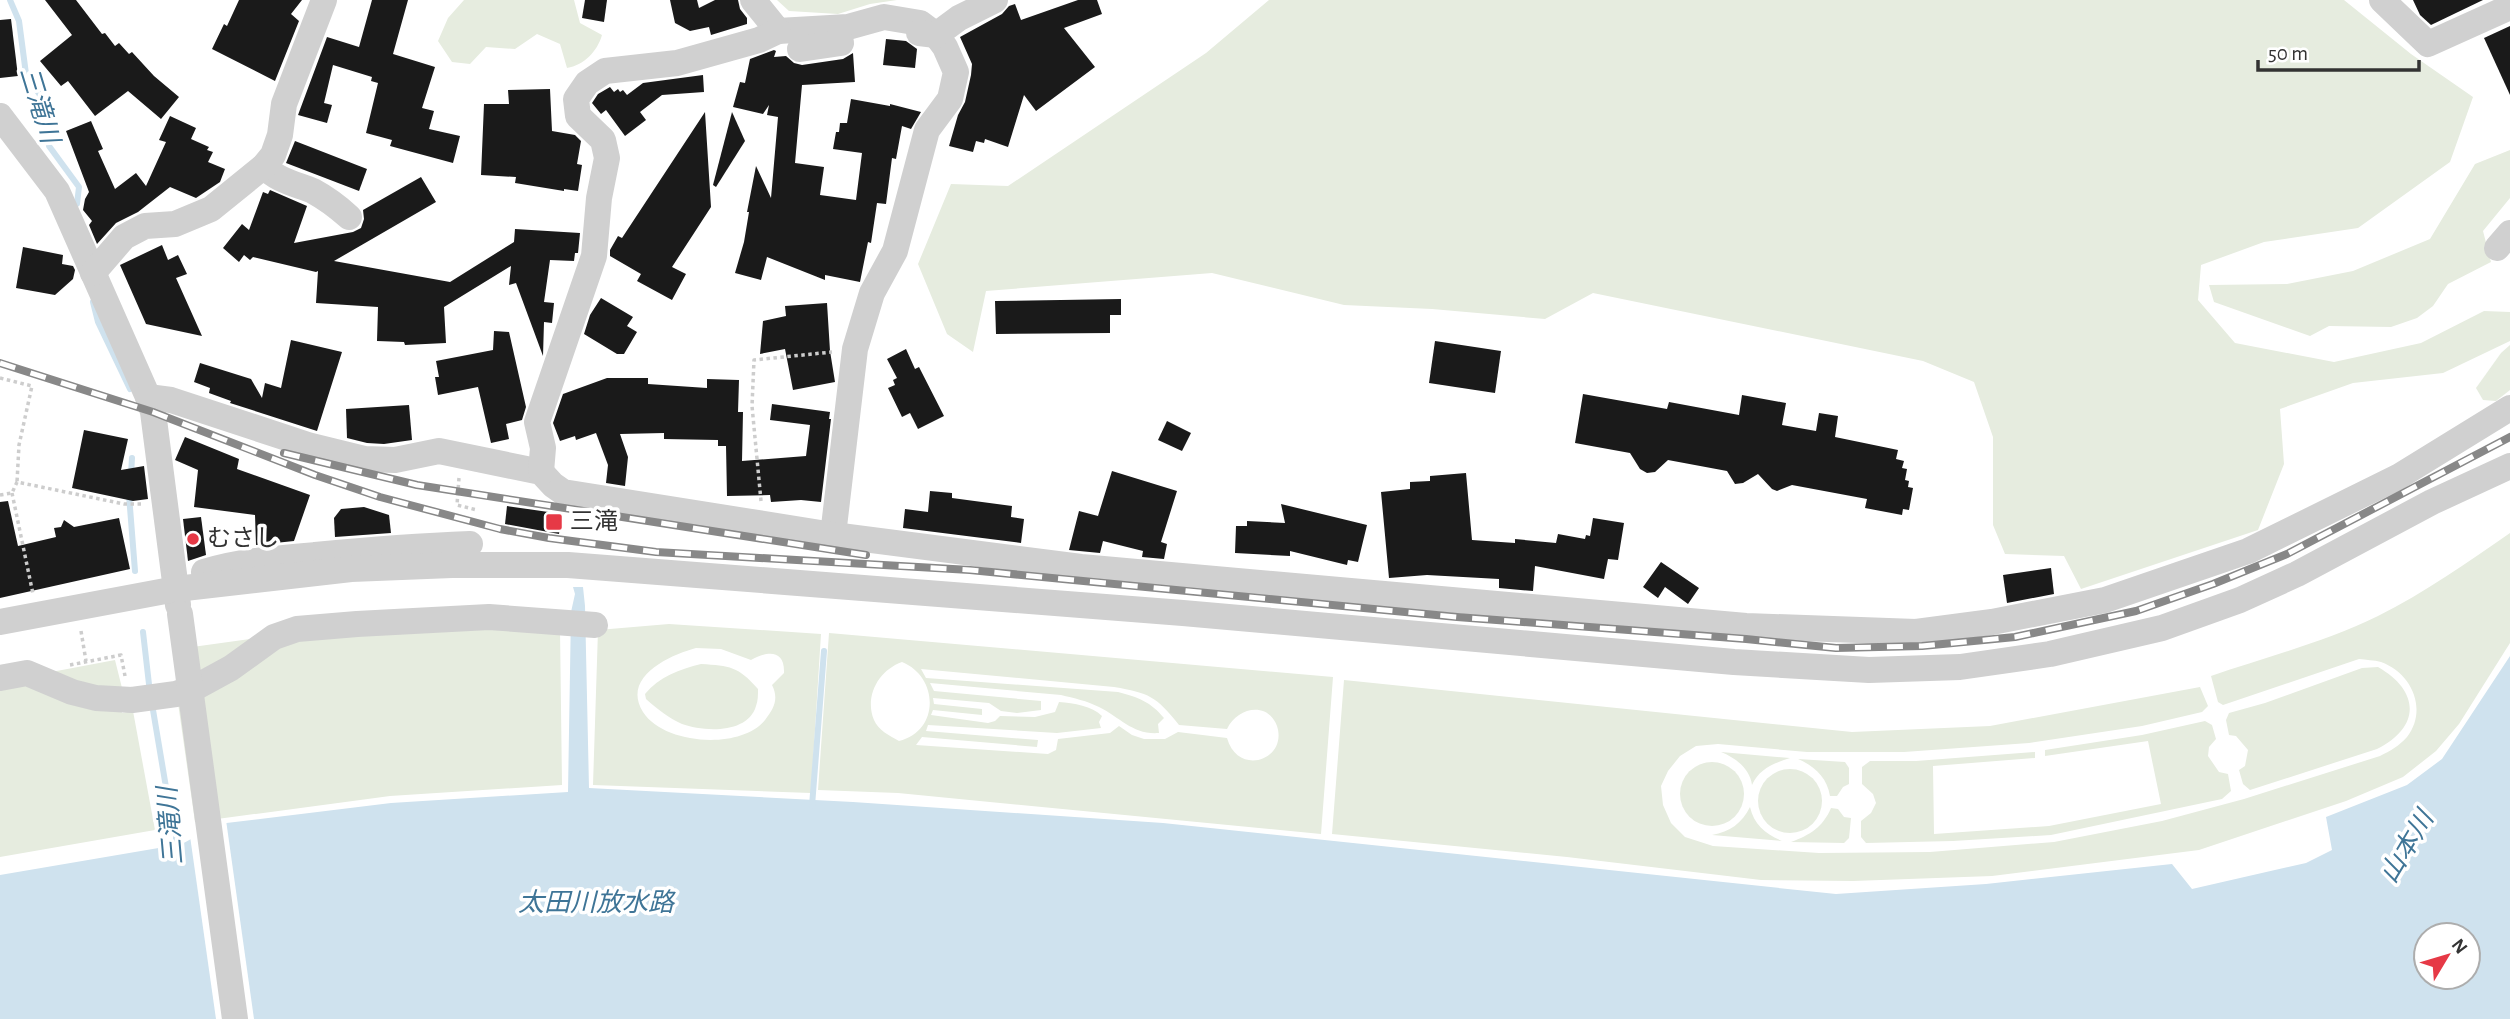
<svg xmlns="http://www.w3.org/2000/svg" width="2510" height="1019" font-family="'Alegreya Sans','Noto Sans JP',sans-serif">
  <style>
    .green { fill: #e6ecdf; fill-rule: evenodd }
    .water { fill: #cfe2ee; fill-rule: evenodd }
    .pier { fill: #fff }
    .lines { fill: none; stroke-linecap: round; stroke-linejoin: round }
    .stream { stroke: #cfe2ee; stroke-width: 6 }
    .building { fill: #1a1a1a }
    .path { stroke: #cdcdcd; stroke-width: 3.5; stroke-dasharray: 3.5 3.5; stroke-linecap: butt }
    .minor { stroke: #d0d0d0; stroke-width: 26 }
    .rail-casing { stroke: #888; stroke-width: 8 }
    .rail { stroke: #fff; stroke-width: 5; stroke-dasharray: 16; stroke-linecap: butt }
    .minor-bridge { stroke: #d0d0d0; stroke-width: 26 }
    .poi-dot { fill: #e63946; stroke: #fff; stroke-width: 2.5 }
    .labels { text-anchor: middle; dominant-baseline: central; stroke-width: 7; stroke-linejoin: round; paint-order: stroke }
    .poi-label { font-size: 24px; fill: #333; stroke: #fff; text-anchor: start }
    .water-label { font-size: 26px; font-style: italic; fill: #3f7597; stroke: #fff }
  </style>
  <rect width="100%" height="100%" fill="#fff"/>
  <g class="green">
    <path d="M464,0H574L580,23L602,35C597,52 584,65 567,68L560,44L537,34L515,49L486,47L470,64L452,62L438,41L448,18Z"/>
    <polygon points="777,0 897,0 870,4 838,14 789,11"/>
    <polygon points="1269,0 2344,0 2411,54 2473,97 2450,162 2358,228 2264,242 2201,265 2198,300 2235,343 2334,362 2421,343 2484,311 2510,312 2510,341 2443,373 2353,383 2280,409 2284,464 2258,530 2081,589 2064,556 2005,554 1993,525 1993,437 1974,382 1923,361 1593,293 1545,319 1432,309 1344,305 1212,273 986,291 973,352 947,334 918,264 951,184 1008,186 1206,53"/>
    <polygon points="2510,150 2510,198 2483,231 2491,262 2448,284 2433,306 2417,318 2391,327 2329,326 2310,336 2214,302 2209,285 2287,284 2353,271 2430,239 2475,164"/>
    <polygon points="2510,345 2510,390 2496,401 2483,400 2476,388 2501,353"/>
    <path d="M2510,533V643L2459,724L2436,751L2403,777L2346,801L2199,850L1992,876L1853,881L1761,880L1567,857L1332,834L1344,680L1852,732L1990,726L2200,687L2208,706L2202,712L2142,726L2029,743L1904,752H1807L1718,744L1696,746L1680,756L1668,771L1661,786L1663,805L1671,823L1685,837L1713,846L1819,853L1930,852L2054,842L2162,821L2244,799L2380,756C2390,751 2399,746 2407,737C2428,710 2412,673 2381,662C2374,660 2366,660 2359,659L2223,705L2218,702L2211,676C2266,657 2325,642 2378,616C2424,593 2468,562 2510,533Z"/>
    <path d="M669,624L821,634L811,793L593,785L598,630ZM696,648L721,649L751,660C767,651 785,649 784,673L772,685C779,699 774,708 765,720C741,750 664,745 643,712C621,677 670,655 696,648Z"/>
    <polygon points="370,629 560,629 562,785 390,796 195,822 177,696 273,644"/>
    <path d="M829,633L1333,677L1321,834L898,793L818,790ZM902,662C939,677 940,731 899,741C890,736 878,730 874,720C864,696 879,670 902,662ZM921,669L1114,687C1149,693 1156,696 1179,725L1227,729C1237,707 1268,701 1277,726C1288,760 1238,777 1227,738L1178,732L1165,739H1144L1132,735L1119,726L1110,733L1058,739L1056,750L1048,754L916,745L922,737L1037,747L1038,740L926,731L928,725L1057,733L1101,728L1099,722L1102,716C1092,706 1074,703 1059,702L1055,712L1035,717L1000,716L995,721L988,723L931,715L933,710L982,715V709L934,704L933,698L989,703L1001,711L1017,713L1041,710V701L934,691L930,683L1061,695C1074,698 1087,701 1099,707C1121,718 1133,735 1159,733L1158,724L1164,718C1151,702 1138,697 1118,692L926,678Z"/>
    <polygon points="250,639 253,644 181,680 178,649"/>
    <polygon points="115,660 122,688 112,690 46,673"/>
    <path d="M701,664C730,666 738,666 758,689C758,695 758,701 756,706C748,734 704,732 682,724C670,719 656,708 646,699L645,694C659,677 680,669 701,664Z"/>
    <path d="M2378,667C2420,691 2421,727 2377,749L2250,790L2243,784L2239,770L2245,766L2248,750L2236,736L2229,735L2226,720L2229,713L2265,703L2362,668Z"/>
    <polygon points="12,682 121,705 122,713 133,711 155,830 0,857 0,685"/>
    <polygon points="2205,721 2212,725 2216,739 2209,747 2208,756 2219,772 2228,774 2231,791 2222,799 2051,835 1953,841 1866,843 1861,837 1861,821 1871,813 1876,803 1873,794 1862,784 1862,767 1870,761 1916,761 2035,752 2035,758 1933,766 1934,834 2049,826 2161,804 2148,741 2045,756 2045,750 2142,735"/>
    <path d="M1721,752L1790,758C1774,763 1759,769 1752,785C1750,769 1736,758 1721,752Z"/>
    <path d="M1798,759L1845,762L1849,768V784L1843,787L1837,796H1830C1827,777 1814,766 1798,759Z"/>
    <circle cx="1712" cy="794" r="32"/>
    <circle cx="1790" cy="801" r="32"/>
    <path d="M1750,807C1754,825 1766,834 1782,841L1712,835C1730,832 1742,823 1750,807Z"/>
    <path d="M1831,808L1838,809L1844,817L1851,818L1849,838L1844,843L1791,842C1810,835 1823,827 1831,808Z"/>
  </g>
  <path class="water" d="M573,587H583L585,606L589,788L853,802L1163,823L1836,894L1986,884L2172,864L2192,889L2306,863L2332,850L2326,817L2407,785L2442,759L2510,656V1019H0V875L182,844L218,824L391,803L568,792L571,612L575,594ZM2426,935H2468V977H2426Z"/>
  <polygon class="pier" points="226,820 254,1019 216,1019 190,836 217,821"/>
  <g class="lines">
    <g class="stream">
      <polyline points="10,0 19,21 26,74 44,101 49,146 79,187 77,204"/>
      <polyline points="93,302 98,322 130,389"/>
      <polyline points="131,474 132,458"/>
      <polyline points="129,495 135,571"/>
      <polyline points="143,632 150,693"/>
      <polyline points="152,704 171,817 176,834 176,851"/>
      <polyline points="812,806 824,651"/>
    </g>
  </g>
  <g class="building">
    <polygon points="45,0 76,0 102,34 105,33 115,46 119,43 129,54 132,52 154,76 179,97 161,119 128,91 95,116 68,81 61,86 40,61 72,35"/>
    <polygon points="239,0 302,0 291,14 299,21 275,81 212,49 224,24 227,26"/>
    <polygon points="372,0 408,0 393,54 435,67 422,108 434,111 429,129 460,136 453,163 390,146 392,140 366,133 378,83 371,81 372,77 333,65 324,103 332,105 327,123 298,115 327,37 359,47"/>
    <polygon points="585,0 607,0 604,22 582,18"/>
    <polygon points="670,0 697,0 699,8 715,0 738,0 740,9 747,18 747,24 711,35 709,27 690,31 675,23"/>
    <polygon points="1078,0 1097,0 1102,14 1064,28 1095,67 1036,111 1024,95 1008,147 985,139 984,143 976,141 973,152 949,146 958,115 965,102 971,75 972,64 960,37 1002,14 1009,6 1015,4 1021,20"/>
    <polygon points="2413,0 2483,0 2431,25 2420,15"/>
    <polygon points="11,19 18,76 0,78 0,20"/>
    <polygon points="2510,26 2510,95 2484,38"/>
    <polygon points="886,39 906,41 917,49 915,68 883,65"/>
    <polygon points="774,50 776,51 774,57 786,56 794,63 802,65 843,59 853,53 855,82 802,85 795,163 824,167 820,195 856,200 862,153 833,149 836,132 839,132 840,123 847,123 851,99 890,106 890,104 921,112 911,129 902,126 896,159 892,158 886,204 877,203 871,243 868,242 860,282 825,275 825,280 767,257 761,280 735,273 744,242 749,212 747,212 756,166 771,198 778,117 767,115 769,105 763,114 733,107 740,82 745,83 750,59"/>
    <polygon points="703,75 704,92 662,95 640,112 646,120 625,136 606,110 601,114 592,103 598,94 610,87 614,92 618,89 620,92 623,90 627,95 643,83"/>
    <polygon points="550,89 552,131 575,135 581,141 577,164 582,165 578,191 564,189 564,191 515,183 516,177 481,175 484,104 509,104 508,90"/>
    <polygon points="705,112 711,207 672,267 686,274 672,300 637,281 641,274 610,256 610,250 618,236 622,238"/>
    <polygon points="732,112 745,141 716,187 713,185"/>
    <polygon points="170,116 196,128 191,139 209,147 207,150 213,152 208,162 225,169 220,182 196,198 170,187 138,212 116,223 97,244 89,225 92,221 83,210 85,199 89,192 66,131 91,121 103,149 98,151 115,189 136,173 146,186 166,142 159,140"/>
    <polygon points="295,141 367,169 359,191 286,163"/>
    <polygon points="421,177 436,202 334,261 450,282 514,242 515,229 580,233 578,253 575,253 574,261 550,260 544,302 554,303 552,323 544,322 543,356 516,283 509,285 511,266 444,307 446,343 405,345 404,342 377,341 378,307 316,303 318,271 316,272 253,257 250,260 244,255 239,262 223,248 242,224 249,230 263,192 268,194 270,190 307,206 294,243 353,232 361,228 364,219 363,210"/>
    <polygon points="162,245 168,260 178,255 187,274 176,278 202,336 146,324 120,265"/>
    <polygon points="23,247 63,255 62,264 73,266 75,270 73,279 55,295 16,288"/>
    <polygon points="601,298 633,317 627,326 637,332 624,354 617,354 584,334 590,315"/>
    <polygon points="1121,299 1121,315 1110,315 1110,333 996,334 995,301"/>
    <polygon points="827,303 830,351 835,382 793,390 785,349 760,354 763,321 786,316 785,306"/>
    <polygon points="494,331 509,332 526,407 522,420 506,424 509,439 491,443 478,387 438,395 435,377 439,377 436,361 493,350"/>
    <polygon points="291,340 342,352 317,431 230,403 231,401 209,393 210,388 194,382 200,363 251,379 262,398 265,383 281,388"/>
    <polygon points="1435,341 1501,351 1495,393 1429,383"/>
    <polygon points="906,349 915,369 919,367 944,416 918,429 910,413 902,417 888,388 895,385 893,380 897,378 887,359"/>
    <polygon points="607,378 648,378 648,384 707,388 707,379 739,380 738,412 743,412 742,461 806,456 810,425 770,420 772,404 830,412 829,419 831,419 821,502 801,500 771,502 770,495 727,496 726,446 718,446 718,440 664,439 664,433 620,434 628,457 625,486 606,483 608,465 596,433 576,440 575,436 560,441 553,423 563,394"/>
    <polygon points="1583,394 1667,409 1669,402 1739,415 1742,395 1786,403 1782,425 1816,431 1819,413 1838,416 1835,437 1898,450 1896,459 1904,461 1902,468 1907,469 1905,480 1909,481 1908,487 1913,488 1909,510 1903,509 1902,515 1865,508 1867,499 1792,485 1777,491 1772,489 1758,474 1743,483 1735,484 1727,471 1668,460 1655,472 1647,473 1640,469 1630,453 1575,443"/>
    <polygon points="409,405 412,440 384,444 367,443 347,438 346,409"/>
    <polygon points="1167,421 1191,433 1182,451 1158,440"/>
    <polygon points="84,430 128,439 121,470 144,466 148,499 133,501 72,488"/>
    <polygon points="185,437 239,459 237,469 310,495 294,541 256,545 255,515 194,507 198,470 175,460"/>
    <polygon points="1112,471 1177,491 1161,542 1167,544 1164,559 1142,557 1143,551 1103,541 1100,553 1069,550 1079,511 1098,516"/>
    <polygon points="1466,473 1472,540 1515,543 1515,539 1556,543 1558,534 1585,539 1586,535 1590,536 1593,518 1624,523 1618,560 1608,559 1604,579 1535,566 1533,591 1499,588 1499,579 1427,575 1389,578 1381,492 1410,489 1410,482 1430,481 1430,476"/>
    <polygon points="930,491 952,493 952,498 1012,506 1011,517 1024,519 1021,543 903,528 905,509 928,512"/>
    <polygon points="8,501 18,546 56,537 54,528 61,527 64,520 74,527 119,518 130,569 0,598 0,502"/>
    <polygon points="1281,504 1367,525 1358,562 1348,560 1347,565 1290,551 1290,556 1235,553 1236,526 1247,526 1247,521 1285,523"/>
    <polygon points="507,506 562,514 559,534 505,524"/>
    <polygon points="364,507 389,515 391,533 335,537 334,518 341,509"/>
    <polygon points="201,517 206,555 188,561 183,519"/>
    <polygon points="1661,562 1699,588 1688,604 1665,587 1658,598 1643,587"/>
    <polygon points="2051,568 2054,594 2007,603 2003,575"/>
  </g>
  <g class="lines">
    <g class="path">
      <polyline points="0,378 32,386 19,445 17,482"/>
      <polyline points="459,478 457,505 477,510"/>
      <polyline points="12,493 33,594"/>
      <polyline points="0,495 12,493 17,482 124,504 143,504"/>
      <polyline points="761,501 752,406 754,360 832,352"/>
      <polyline points="81,631 86,661"/>
      <polyline points="70,665 121,655 125,676"/>
    </g>
    <g class="minor">
      <polyline points="753,0 778,31 848,27 884,17 920,23 936,35 945,47 956,72 950,99 927,130 895,251 872,293 855,349 833,535"/>
      <polyline points="2382,0 2428,44 2510,7"/>
      <polyline points="919,33 936,35 959,18 995,0"/>
      <polyline points="800,49 841,43"/>
      <polyline points="0,116 57,191 148,397 153,412 178,605"/>
      <path d="M264,166C276,180 296,184 313,191C326,198 338,207 349,217"/>
      <polyline points="2497,248 2510,233"/>
      <polyline points="93,273 124,237 145,226 175,224 211,209 264,166 273,155 280,135 284,104 324,0"/>
      <polyline points="148,397 171,400 308,445 365,459 395,460 439,451 541,472 553,485 563,492 833,535 1081,567 1746,626 1916,632 1992,622 2105,600 2248,551 2398,477 2510,408"/>
      <polyline points="541,472 543,448 537,422 594,256 599,198 607,158 603,140 578,116 576,99 587,83 605,71 677,63 759,40 778,31"/>
      <path d="M204,572C240,561 278,558 315,555C367,550 418,546 470,544"/>
      <polyline points="0,622 176,589 351,569 452,565 568,565 1183,613 1734,662 1869,670 1960,667 2050,654 2162,628 2240,600 2297,574 2432,502 2510,466"/>
      <polyline points="0,678 27,673 72,692 96,698 132,700 176,694 198,686 231,668 274,637 297,629 357,624 489,617 595,625"/>
    </g>
    <g class="rail-casing">
      <g id="rail">
        <polyline points="0,363 153,412 315,475 380,497 500,529 549,538 656,552 970,570 1457,617 1746,639 1836,648 1922,646 2015,637 2136,611 2213,584 2287,554 2510,437"/>
        <polyline points="284,453 417,485 866,555"/>
      </g>
    </g>
    <use href="#rail" class="rail"/>
    <polyline class="minor-bridge" points="180,614 235,1019"/>
  </g>
  <g class="poi-dot">
    <rect x="545" y="513" width="18" height="18" rx="3.5"/>
    <circle cx="193" cy="539" r="7"/>
  </g>
  <g class="labels">
    <g class="poi-label">
      <text x="570" y="522">三滝</text>
      <text x="207" y="539">むさし</text>
    </g>
    <g class="water-label">
      <text transform="translate(39 105) rotate(73)">三滝川</text>
      <text transform="translate(171 826) rotate(-95)">三滝川</text>
      <text transform="translate(2407 847) rotate(-59)">山本川</text>
      <text x="596" y="903">太田川放水路</text>
    </g>
  </g>
  <g transform="translate(2447 956) rotate(52)"><circle r="33" fill="#ffffff" stroke="#adadad" stroke-width="2"/>
  <path d="M0-5L12 26L0 18L-12 26Z" fill="#e63946"/>
  <text y="-10" font-size="19" font-weight="bold" text-anchor="middle" fill="#333333">N</text>
  </g>
  <path d="M2258 60v10h161v-10" fill="none" stroke="#333333" stroke-width="3.5"/>
  <text x="2268" y="60" font-size="21" fill="#333333" stroke="#ffffff" stroke-width="5" paint-order="stroke">50 m</text>
</svg>
